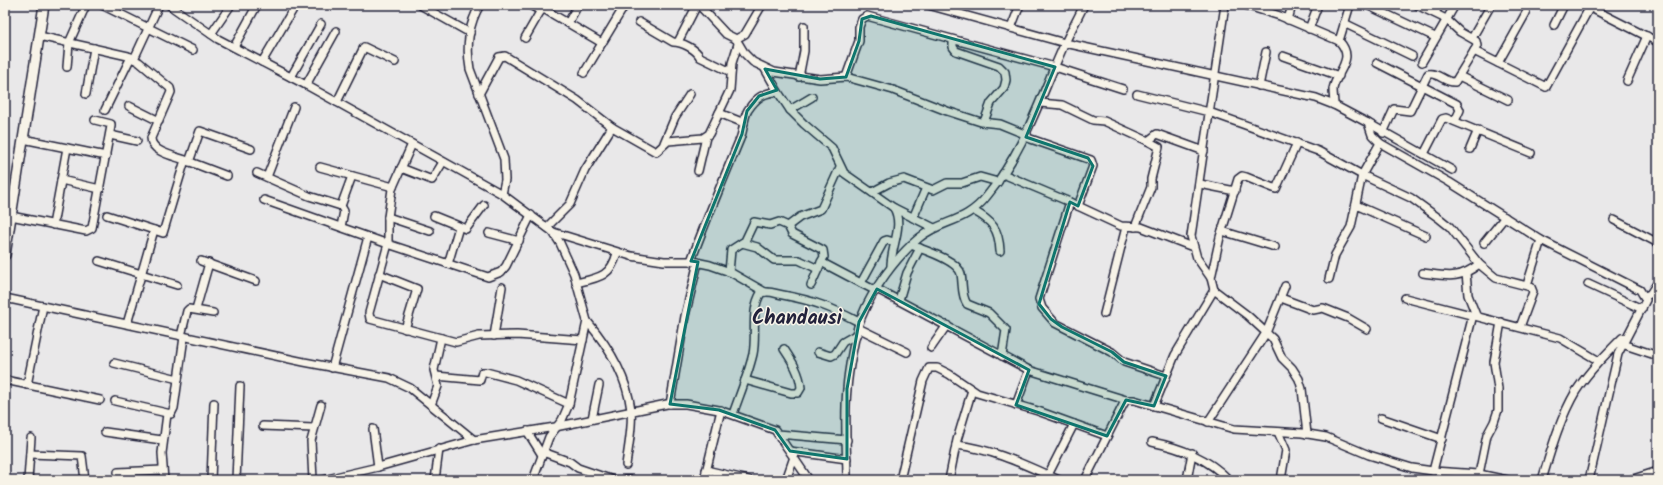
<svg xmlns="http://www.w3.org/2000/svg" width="1663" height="485" font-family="Kalam,sans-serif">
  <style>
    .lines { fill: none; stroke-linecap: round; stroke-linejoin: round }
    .minor-casing { stroke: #22223b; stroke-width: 10 }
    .major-casing { stroke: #22223b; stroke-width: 12 }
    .minor { stroke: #f7f3e8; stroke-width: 7 }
    .major { stroke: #f7f3e8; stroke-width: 9 }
    .marked { fill: #0f766e; fill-opacity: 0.2; stroke: #0f766e; stroke-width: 3; stroke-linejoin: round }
    .labels { text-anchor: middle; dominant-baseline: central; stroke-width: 3; stroke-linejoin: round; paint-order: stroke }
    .town-label { font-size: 20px; font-weight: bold; fill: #22223b; stroke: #f7f3e8 }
  </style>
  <rect width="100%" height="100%" fill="#e9e8e9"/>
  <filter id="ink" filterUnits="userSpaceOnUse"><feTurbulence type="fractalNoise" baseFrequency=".025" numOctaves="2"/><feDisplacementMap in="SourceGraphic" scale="8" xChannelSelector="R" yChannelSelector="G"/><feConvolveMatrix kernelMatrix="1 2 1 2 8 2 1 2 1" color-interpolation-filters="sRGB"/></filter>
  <g filter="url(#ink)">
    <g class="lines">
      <g class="minor-casing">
        <g id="minor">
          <polyline points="102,5 193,50"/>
          <polyline points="169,5 218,39 306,85 502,194 553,232 560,243 574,274 587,321 569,404 562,420 549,437 533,480"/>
          <polyline points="420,5 470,33"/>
          <path d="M480,5C468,25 466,46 470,69L504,159L505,180L502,194"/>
          <polyline points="530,5 541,11"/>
          <polyline points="699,5 726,34 736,39 745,34 762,5"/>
          <polyline points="928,5 1065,43 1316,98 1334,105 1368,123 1372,135 1380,143 1449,182 1541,240 1640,290 1646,300 1618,354 1589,480"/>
          <path d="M1245,5L1280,16L1339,41C1356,59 1337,70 1333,89C1333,95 1334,100 1334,105"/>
          <polyline points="1367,5 1435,37"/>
          <polyline points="1585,5 1658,42"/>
          <polyline points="542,8 602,43"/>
          <polyline points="1435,13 1439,5"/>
          <polyline points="1288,20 1292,5"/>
          <path d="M639,22L673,42C682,42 696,49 700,57L731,72"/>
          <polyline points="568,23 578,5"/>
          <polyline points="1344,23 1412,56"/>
          <polyline points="1554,25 1564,5"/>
          <polyline points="1011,28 1020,5"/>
          <polyline points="1309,29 1318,5"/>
          <polyline points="211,34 231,5"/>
          <path d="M39,36L128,56L139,62L170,88L171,92L151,138C151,152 174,156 185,160L163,233L154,230L127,324"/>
          <polyline points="525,38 544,5"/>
          <polyline points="1472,38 1491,5"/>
          <polyline points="736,39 745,54 753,62 774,72 820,79 846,77 893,90 947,111 981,122 1000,124 1027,135"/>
          <polyline points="953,40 953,47 956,51 999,66 1005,72 1006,80 1004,88 991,103 984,122"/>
          <polyline points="1339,41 1350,5"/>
          <polyline points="678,42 697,5"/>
          <polyline points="234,47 257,5"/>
          <polyline points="1474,51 1546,87 1591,5"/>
          <polyline points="1283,56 1339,76"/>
          <polyline points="134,59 159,5"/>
          <polyline points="262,62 295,6"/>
          <polyline points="1422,62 1455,5"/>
          <polyline points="1377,63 1457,104 1460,110 1455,121"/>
          <polyline points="1498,63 1526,13"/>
          <polyline points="67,67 69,43 86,5"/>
          <path d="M765,69L778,92L790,110L804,124L832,148L844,173L894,208C904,226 891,246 891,266"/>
          <polyline points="584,73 625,5"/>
          <polyline points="1459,76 1508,100"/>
          <polyline points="291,77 321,24"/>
          <polyline points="799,77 804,51 804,26"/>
          <polyline points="846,77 859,41 859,27 862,19 867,16 1055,67 1123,89"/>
          <polyline points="1627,81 1647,36"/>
          <polyline points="306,85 336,31"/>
          <polyline points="1259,86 1266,52"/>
          <polyline points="86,94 94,48"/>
          <polyline points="479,94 499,57 505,56 577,100 612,127 656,152 668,141 703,138 709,134 730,90 732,63 738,44"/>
          <polyline points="1137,94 1209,112 1318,151 1362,175 1411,198 1440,219 1450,227 1479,264 1496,278 1531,287 1533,292 1520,327"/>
          <polyline points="337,102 364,47 395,62"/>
          <polyline points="1040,103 1062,105 1093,120 1104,121 1148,141 1157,134 1204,151"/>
          <polyline points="129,106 159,121"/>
          <polyline points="105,110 131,57"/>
          <polyline points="790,110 812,97"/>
          <polyline points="719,113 744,123"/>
          <polyline points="1368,123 1452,170"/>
          <path d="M1383,133L1394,109L1410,111L1428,74C1438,72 1445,83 1455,82L1477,46L1476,41L1460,32L1446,19L1417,5"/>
          <polyline points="110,135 137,141"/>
          <polyline points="1025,137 1091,160 1093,166 1078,206"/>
          <polyline points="23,139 106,156"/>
          <polyline points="664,143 675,117 690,94"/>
          <polyline points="412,144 392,189 388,217 388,244 369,313 370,319 456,342 479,336 517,335 583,340"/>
          <polyline points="1470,149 1478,130"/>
          <polyline points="1424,154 1442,119 1446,118 1531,153"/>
          <polyline points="185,160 227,176"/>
          <polyline points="189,162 200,131 251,149"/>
          <polyline points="320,167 393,187"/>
          <polyline points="401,168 432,180 443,162"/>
          <polyline points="698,171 706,137"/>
          <polyline points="257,173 309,196 341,206 344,211 341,227"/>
          <polyline points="1003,174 1065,200 1121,226 1141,227 1193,247"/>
          <polyline points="267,177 294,107"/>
          <polyline points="61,180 100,189"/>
          <polyline points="1200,184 1235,191"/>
          <polyline points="872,192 889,183 904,179 933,190 947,183 962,183 980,177 998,182"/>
          <polyline points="264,200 388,244 488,277 501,272 506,266 531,215"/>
          <polyline points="1070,202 1039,299 1042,308 1055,323 1112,352 1124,362 1166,376"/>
          <polyline points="1356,205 1426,236"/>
          <polyline points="341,206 352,176"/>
          <polyline points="894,208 934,228"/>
          <path d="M974,211C992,221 999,229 1000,251"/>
          <polyline points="107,215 154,230"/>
          <polyline points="11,216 86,231 92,228 111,126 111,124 95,120"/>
          <polyline points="434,216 466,229 484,205"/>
          <polyline points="388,217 430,231"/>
          <polyline points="913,218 926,188"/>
          <polyline points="1614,220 1658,243"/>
          <polyline points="53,225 67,148"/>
          <polyline points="788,226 792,234 823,250 824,257 821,262 876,291"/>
          <polyline points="547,227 570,204 585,170 612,127"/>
          <polyline points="1135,227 1151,187 1151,179 1159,147 1148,141"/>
          <polyline points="1222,231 1275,247"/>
          <polyline points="553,232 631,256 664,261 691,261 710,265 730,272 765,292"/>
          <polyline points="489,233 519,241"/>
          <polyline points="742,243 757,247 774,260 799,260 818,269"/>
          <polyline points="1484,243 1505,217"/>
          <path d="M911,245C924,250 958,260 961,274C963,284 961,295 967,304L989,313L1006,330L1002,356"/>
          <polyline points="99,261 177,285"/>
          <polyline points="201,261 256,281"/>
          <path d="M691,261C706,220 723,180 740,139C744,130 743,118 748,110C756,98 764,92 778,92"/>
          <polyline points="448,264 459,227"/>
          <polyline points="729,272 731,250 745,241 754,222 770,225 779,222 788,226 800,217 821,209 840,167"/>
          <path d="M1423,273C1447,276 1459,280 1479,264"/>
          <polyline points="1466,273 1468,295 1476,315"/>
          <polyline points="379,274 417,289 405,329"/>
          <polyline points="1211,278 1220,237 1238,179 1242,176 1246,177 1276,189 1297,143"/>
          <polyline points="1329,279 1335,255 1351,227 1362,175 1380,143"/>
          <path d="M576,283C598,278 611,277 617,253"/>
          <polyline points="861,283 884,241 887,240 894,242"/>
          <polyline points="1588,284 1642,309"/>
          <polyline points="811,285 820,265"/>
          <polyline points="1527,285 1541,240"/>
          <polyline points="877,289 1029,370 1126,400"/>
          <polyline points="1214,290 1247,315 1273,339 1282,358 1292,368 1299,379 1302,389 1307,434"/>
          <polyline points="1645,296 1650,294 1658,282"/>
          <polyline points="5,298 304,362 389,378 410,388 474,440"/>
          <polyline points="1281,298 1313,310 1323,308 1348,318 1367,329"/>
          <polyline points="1405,298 1560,338 1599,361"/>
          <polyline points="899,300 907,273 920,248"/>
          <polyline points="196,309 209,263"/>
          <polyline points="1104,314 1126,227"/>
          <path d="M587,321C609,347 627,376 631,410C633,426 628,449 626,465"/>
          <polyline points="858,328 907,352"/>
          <polyline points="181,336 187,311 189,309 213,313"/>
          <polyline points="494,336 502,287"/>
          <polyline points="1622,344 1658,356"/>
          <polyline points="931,348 947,325"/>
          <polyline points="818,352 831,356 835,354 843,342 857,334"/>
          <polyline points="114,363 178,379"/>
          <polyline points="332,368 368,237"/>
          <polyline points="436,376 480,380 482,372 486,372 516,380 569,404"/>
          <polyline points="5,380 100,400"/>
          <path d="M745,380L791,393H798L801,388C800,373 792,361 784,349"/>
          <polyline points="27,385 43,306"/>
          <polyline points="115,401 171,414 174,408 184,337"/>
          <polyline points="670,404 685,316 698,262"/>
          <polyline points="431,405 438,386 434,370 441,338"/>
          <polyline points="1016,405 1029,370"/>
          <polyline points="1154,406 1175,355 1214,290 1211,278 1197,258 1191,236 1225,5"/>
          <path d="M733,414C740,394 748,375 753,354C757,335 750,310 761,293C769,290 776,294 783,295C815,301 830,307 859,322"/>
          <polyline points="1381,418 1442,439"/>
          <polyline points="592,419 599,385"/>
          <polyline points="1208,422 1266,333 1285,286"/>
          <polyline points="263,426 314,428"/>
          <polyline points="373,429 378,467"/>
          <polyline points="527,431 542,455"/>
          <polyline points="105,432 162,440"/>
          <polyline points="1278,432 1286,450 1281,480"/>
          <polyline points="778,434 847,440"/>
          <path d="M1152,442C1181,448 1208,458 1229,480"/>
          <path d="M956,445C993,449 1025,465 1059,480"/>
          <polyline points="790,451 847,459"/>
          <polyline points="543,452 570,462 578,468 613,480"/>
          <polyline points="30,454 82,456 85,480"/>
          <polyline points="706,470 749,480"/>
          <polyline points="1433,471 1473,315"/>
          <polyline points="118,472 162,470"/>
          <polyline points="1479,474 1487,435 1494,422 1498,410 1498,389 1494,362 1501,322"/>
          <polyline points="1048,475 1074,424"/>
          <polyline points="28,480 31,438"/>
          <polyline points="164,480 162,453 167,414"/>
          <polyline points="211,480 214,403"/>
          <polyline points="236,480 240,386"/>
          <polyline points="313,480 311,441 321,405"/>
          <polyline points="323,480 378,467 474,440 555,427 667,404 686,404 719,410 775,430 809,480"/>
          <polyline points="435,480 439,449"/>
          <polyline points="624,480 632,480"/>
          <polyline points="704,480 721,410"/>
          <polyline points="786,480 794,457"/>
          <path d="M847,480C847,450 844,419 847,389C848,373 855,332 861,318C872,290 896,257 919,238C942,219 965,224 987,196C1026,148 1040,97 1065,43C1071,30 1078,18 1084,5"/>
          <polyline points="900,480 923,381 929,368 937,368 949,374 977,393 1038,411 1107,436"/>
          <polyline points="949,480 957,440 972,390"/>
          <polyline points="1085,480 1123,405 1126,400 1134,400 1234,429 1302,433 1326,437 1369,455 1412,468 1433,471 1479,474 1507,480"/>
          <polyline points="1187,480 1192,453"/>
          <path d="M1542,480C1551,450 1560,418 1576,391C1589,371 1606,354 1622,338"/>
          <polyline points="1630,480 1658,471"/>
        </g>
      </g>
      <g class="major-casing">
        <polyline id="major" points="5,255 44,5"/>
      </g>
      <use href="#minor" class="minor"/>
      <use href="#major" class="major"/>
    </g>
  </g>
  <path class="marked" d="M871,16L1055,67L1026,137L1088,158L1093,166L1078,206L1070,202L1039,304L1051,319L1062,327L1112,352L1124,362L1166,376L1154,406L1126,400L1107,436L1016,405L1029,370L877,289L859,322L847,389V459L790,451L775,430L719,410L670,404L698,262L691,261L742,134L747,111L759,96L777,90L765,69L820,79L846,77L859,41L862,19Z"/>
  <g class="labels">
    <g class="town-label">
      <text x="797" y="319">Chandausi</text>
    </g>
  </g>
  <rect width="1663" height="485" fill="none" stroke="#f7f3e8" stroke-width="20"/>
  <rect x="10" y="10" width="1643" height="465" fill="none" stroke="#22223b" stroke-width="1.5" filter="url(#ink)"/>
</svg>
